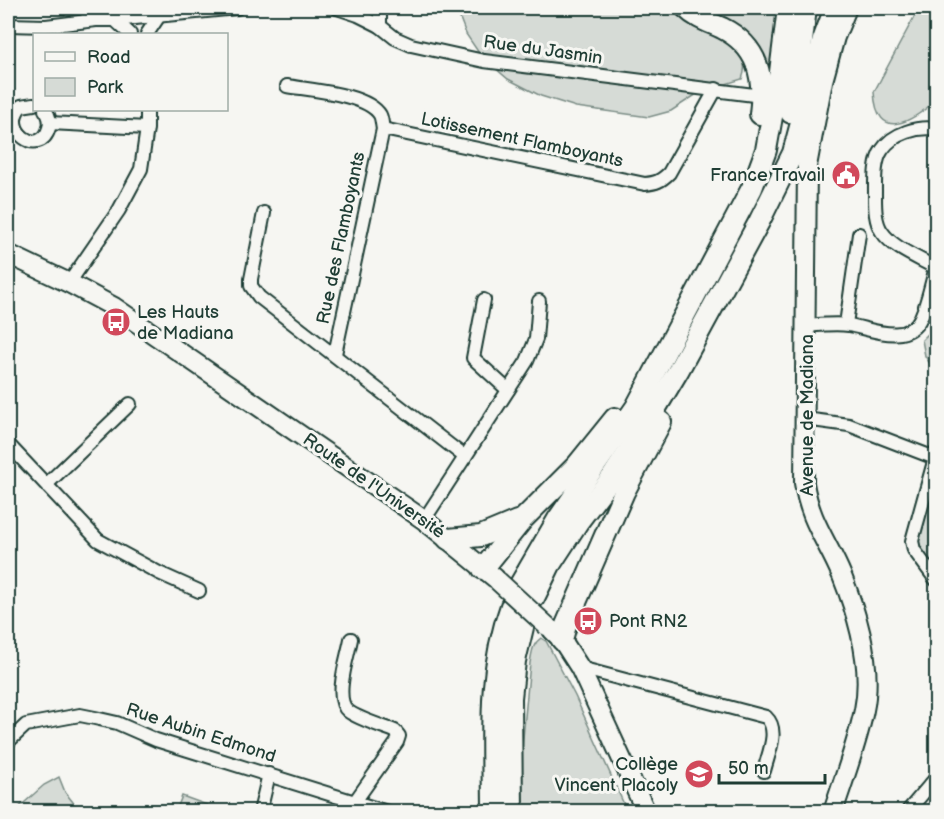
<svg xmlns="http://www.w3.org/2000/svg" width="944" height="819" font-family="'Balsamiq Sans',sans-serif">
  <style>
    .green { fill: #d6dbd6; stroke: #7a8c85; stroke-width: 1.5 }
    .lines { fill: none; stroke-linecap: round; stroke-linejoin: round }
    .street-casing { stroke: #1f3d34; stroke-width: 16 }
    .secondary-casing { stroke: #1f3d34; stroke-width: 22 }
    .primary-casing { stroke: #1f3d34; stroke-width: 24 }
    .street { stroke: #f6f6f2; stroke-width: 12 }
    .secondary { stroke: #f6f6f2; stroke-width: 18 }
    .primary { stroke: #f6f6f2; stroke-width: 20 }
    .secondary-bridge-casing { stroke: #1f3d34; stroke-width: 22; stroke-linecap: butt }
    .secondary-bridge { stroke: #f6f6f2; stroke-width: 18 }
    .labels { text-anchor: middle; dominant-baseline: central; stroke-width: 6; stroke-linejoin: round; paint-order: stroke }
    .street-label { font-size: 18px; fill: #1f3d34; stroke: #f6f6f2 }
    .poi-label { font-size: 18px; fill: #1f3d34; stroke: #f6f6f2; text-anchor: end }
  </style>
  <rect width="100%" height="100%" fill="#f6f6f2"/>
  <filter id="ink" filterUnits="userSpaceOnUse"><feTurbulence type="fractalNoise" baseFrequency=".0167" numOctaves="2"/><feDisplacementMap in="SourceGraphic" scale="12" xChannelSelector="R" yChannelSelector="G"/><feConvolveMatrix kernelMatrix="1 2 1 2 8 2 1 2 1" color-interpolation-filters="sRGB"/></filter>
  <g filter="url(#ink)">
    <g class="green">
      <path d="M456,8H675C678,13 682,18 687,21C707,35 756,45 742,79L700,92L671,111L649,117L576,107L541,96L508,79L481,56L466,34Z"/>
      <polygon points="701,8 777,8 771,75 752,43"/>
      <path d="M919,8H936V100C913,121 877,144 874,92Z"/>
      <polygon points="928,334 936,338 936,373 925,356 922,340"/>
      <polygon points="936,468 936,570 916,545"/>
      <path d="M541,638L546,641L575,696L627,811L521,812V760L530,663C532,653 532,644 541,638Z"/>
      <polygon points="59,777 65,792 80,811 15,811 44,785"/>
      <polygon points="182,796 215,808 214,811 176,811"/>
    </g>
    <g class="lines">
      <g class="street-casing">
        <g id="street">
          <polyline points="82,8 96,20"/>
          <polyline points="337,8 358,15 380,26 395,38 411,45 484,61 754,95"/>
          <polyline points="115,20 130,34"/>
          <polyline points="8,25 46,26 96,20 115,20 237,8"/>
          <polyline points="380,26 380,8"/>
          <polyline points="147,34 159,16"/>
          <path d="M287,86C310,90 368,94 380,115C382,119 382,125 383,129L335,354"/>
          <path d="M34,104L21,106C0,130 40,159 49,128C51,121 49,115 45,110"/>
          <polyline points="50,123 147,128"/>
          <path d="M383,129L645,184C656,183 661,181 669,173L716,89"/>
          <path d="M936,129C918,126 893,133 882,150C874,161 875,182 875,196C875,208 875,222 882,232C894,249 919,258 936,268"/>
          <polyline points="264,213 251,279 251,286 259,297 465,457 424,520"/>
          <polyline points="69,283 119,210 141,169 147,128 147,110"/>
          <polyline points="484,300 473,358 508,390"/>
          <polyline points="846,324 859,234"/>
          <path d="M806,326C820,325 835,323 849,325C871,329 908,346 921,317C928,302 931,284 936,268"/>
          <polyline points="805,419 849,425 935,458 912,541 914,550 936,580"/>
          <polyline points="8,444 98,540 159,573 199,591"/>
          <polyline points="465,457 527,361 536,339 539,301"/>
          <polyline points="47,484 130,404"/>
          <path d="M351,639C348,656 333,699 348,711C358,719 382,726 395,731L399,736L397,742L356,800"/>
          <path d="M580,668L766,717C780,730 768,754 764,771"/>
          <polyline points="8,742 26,725 80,715 95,718 117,723 156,740 387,812"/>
          <polyline points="260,812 269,774"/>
          <polyline points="907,812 936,778"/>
        </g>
      </g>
      <g class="secondary-casing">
        <g id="secondary">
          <polyline points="8,254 69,283 114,307 424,520 495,578"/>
          <polyline points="552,630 562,640 580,668 646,812"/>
          <path d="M833,812C844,778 857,744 864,710C873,667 858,616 842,576C828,542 810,522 804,483L807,166L823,81L835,37L847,8"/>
        </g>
      </g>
      <g class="primary-casing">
        <g id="primary">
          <path d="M686,8C696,18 709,22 722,28C758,46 765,77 760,114"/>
          <polyline points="791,113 798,75 806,8"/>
          <polyline points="448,539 481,536 517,521"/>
          <polyline points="483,569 523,519 577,465 615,418"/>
          <polyline points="519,586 558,519 636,407 752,188 766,150 780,72 788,8"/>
          <polyline points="534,598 550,565 578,522 612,477 644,428 678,371 759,222 793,153 823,40 835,8"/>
          <polyline points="562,640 566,625 624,492 661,422"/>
          <path d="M493,812C493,741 486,674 511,606"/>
          <polyline points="512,812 511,698 515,661 525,619"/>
        </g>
      </g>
      <use href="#street" class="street"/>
      <use href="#secondary" class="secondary"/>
      <use href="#primary" class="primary"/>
      <g class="secondary-bridge-casing">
        <polyline id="secondary-bridge" points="498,581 547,626"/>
      </g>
      <use href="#secondary-bridge" class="secondary-bridge"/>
    </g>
  </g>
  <defs>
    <g id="civic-disc" transform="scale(1.5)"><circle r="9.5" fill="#d1495b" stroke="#f6f6f2"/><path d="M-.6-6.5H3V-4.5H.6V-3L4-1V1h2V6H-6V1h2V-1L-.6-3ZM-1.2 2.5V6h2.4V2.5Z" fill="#fff"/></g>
    <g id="bus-disc" transform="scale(1.5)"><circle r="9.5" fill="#d1495b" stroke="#f6f6f2"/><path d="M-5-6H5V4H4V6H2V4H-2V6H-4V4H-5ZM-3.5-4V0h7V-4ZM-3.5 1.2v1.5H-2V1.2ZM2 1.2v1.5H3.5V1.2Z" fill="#fff"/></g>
    <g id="school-disc" transform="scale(1.5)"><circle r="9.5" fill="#d1495b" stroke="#f6f6f2"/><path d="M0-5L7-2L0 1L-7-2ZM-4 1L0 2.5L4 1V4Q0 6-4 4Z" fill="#fff"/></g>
  </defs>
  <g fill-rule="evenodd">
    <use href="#civic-disc" x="846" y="175"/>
    <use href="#bus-disc" x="116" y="322"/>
    <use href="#bus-disc" x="588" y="621"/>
    <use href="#school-disc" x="699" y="774"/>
  </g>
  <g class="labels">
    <g class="street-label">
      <text transform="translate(543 50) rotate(8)">Rue du Jasmin</text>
      <text transform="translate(522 140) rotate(12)">Lotissement Flamboyants</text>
      <text transform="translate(341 238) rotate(-78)">Rue des Flamboyants</text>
      <text transform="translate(807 415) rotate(-90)">Avenue de Madiana</text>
      <text transform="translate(374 486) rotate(35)">Route de l'Université</text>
      <text transform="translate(201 733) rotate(18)">Rue Aubin Edmond</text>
    </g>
    <g class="poi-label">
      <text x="825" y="175">France Travail</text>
      <text x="137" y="312" text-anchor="start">Les Hauts<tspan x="137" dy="21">de Madiana</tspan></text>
      <text x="609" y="621" text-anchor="start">Pont RN2</text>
      <text x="678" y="764">Collège<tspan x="678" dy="21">Vincent Placoly</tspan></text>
    </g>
  </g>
  <rect width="944" height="819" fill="none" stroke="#f6f6f2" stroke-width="30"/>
  <rect x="15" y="15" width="914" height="789" fill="none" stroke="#1f3d34" stroke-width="2" filter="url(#ink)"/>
  <rect x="33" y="33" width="195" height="78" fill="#f6f6f2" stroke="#a0aca6" stroke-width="1.5"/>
  <rect x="45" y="52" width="30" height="9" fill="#f6f6f2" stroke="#a0aca6" stroke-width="1.5"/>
  <text x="87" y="63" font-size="18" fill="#1f3d34">Road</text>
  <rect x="45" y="78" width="30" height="18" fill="#d6dbd6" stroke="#a0aca6" stroke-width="1.5"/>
  <text x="87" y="93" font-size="18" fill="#1f3d34">Park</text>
  <path d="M719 774v9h106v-9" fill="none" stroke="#1f3d34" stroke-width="3"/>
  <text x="728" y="774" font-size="18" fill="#1f3d34" stroke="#f6f6f2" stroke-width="4.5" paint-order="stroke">50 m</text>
</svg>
